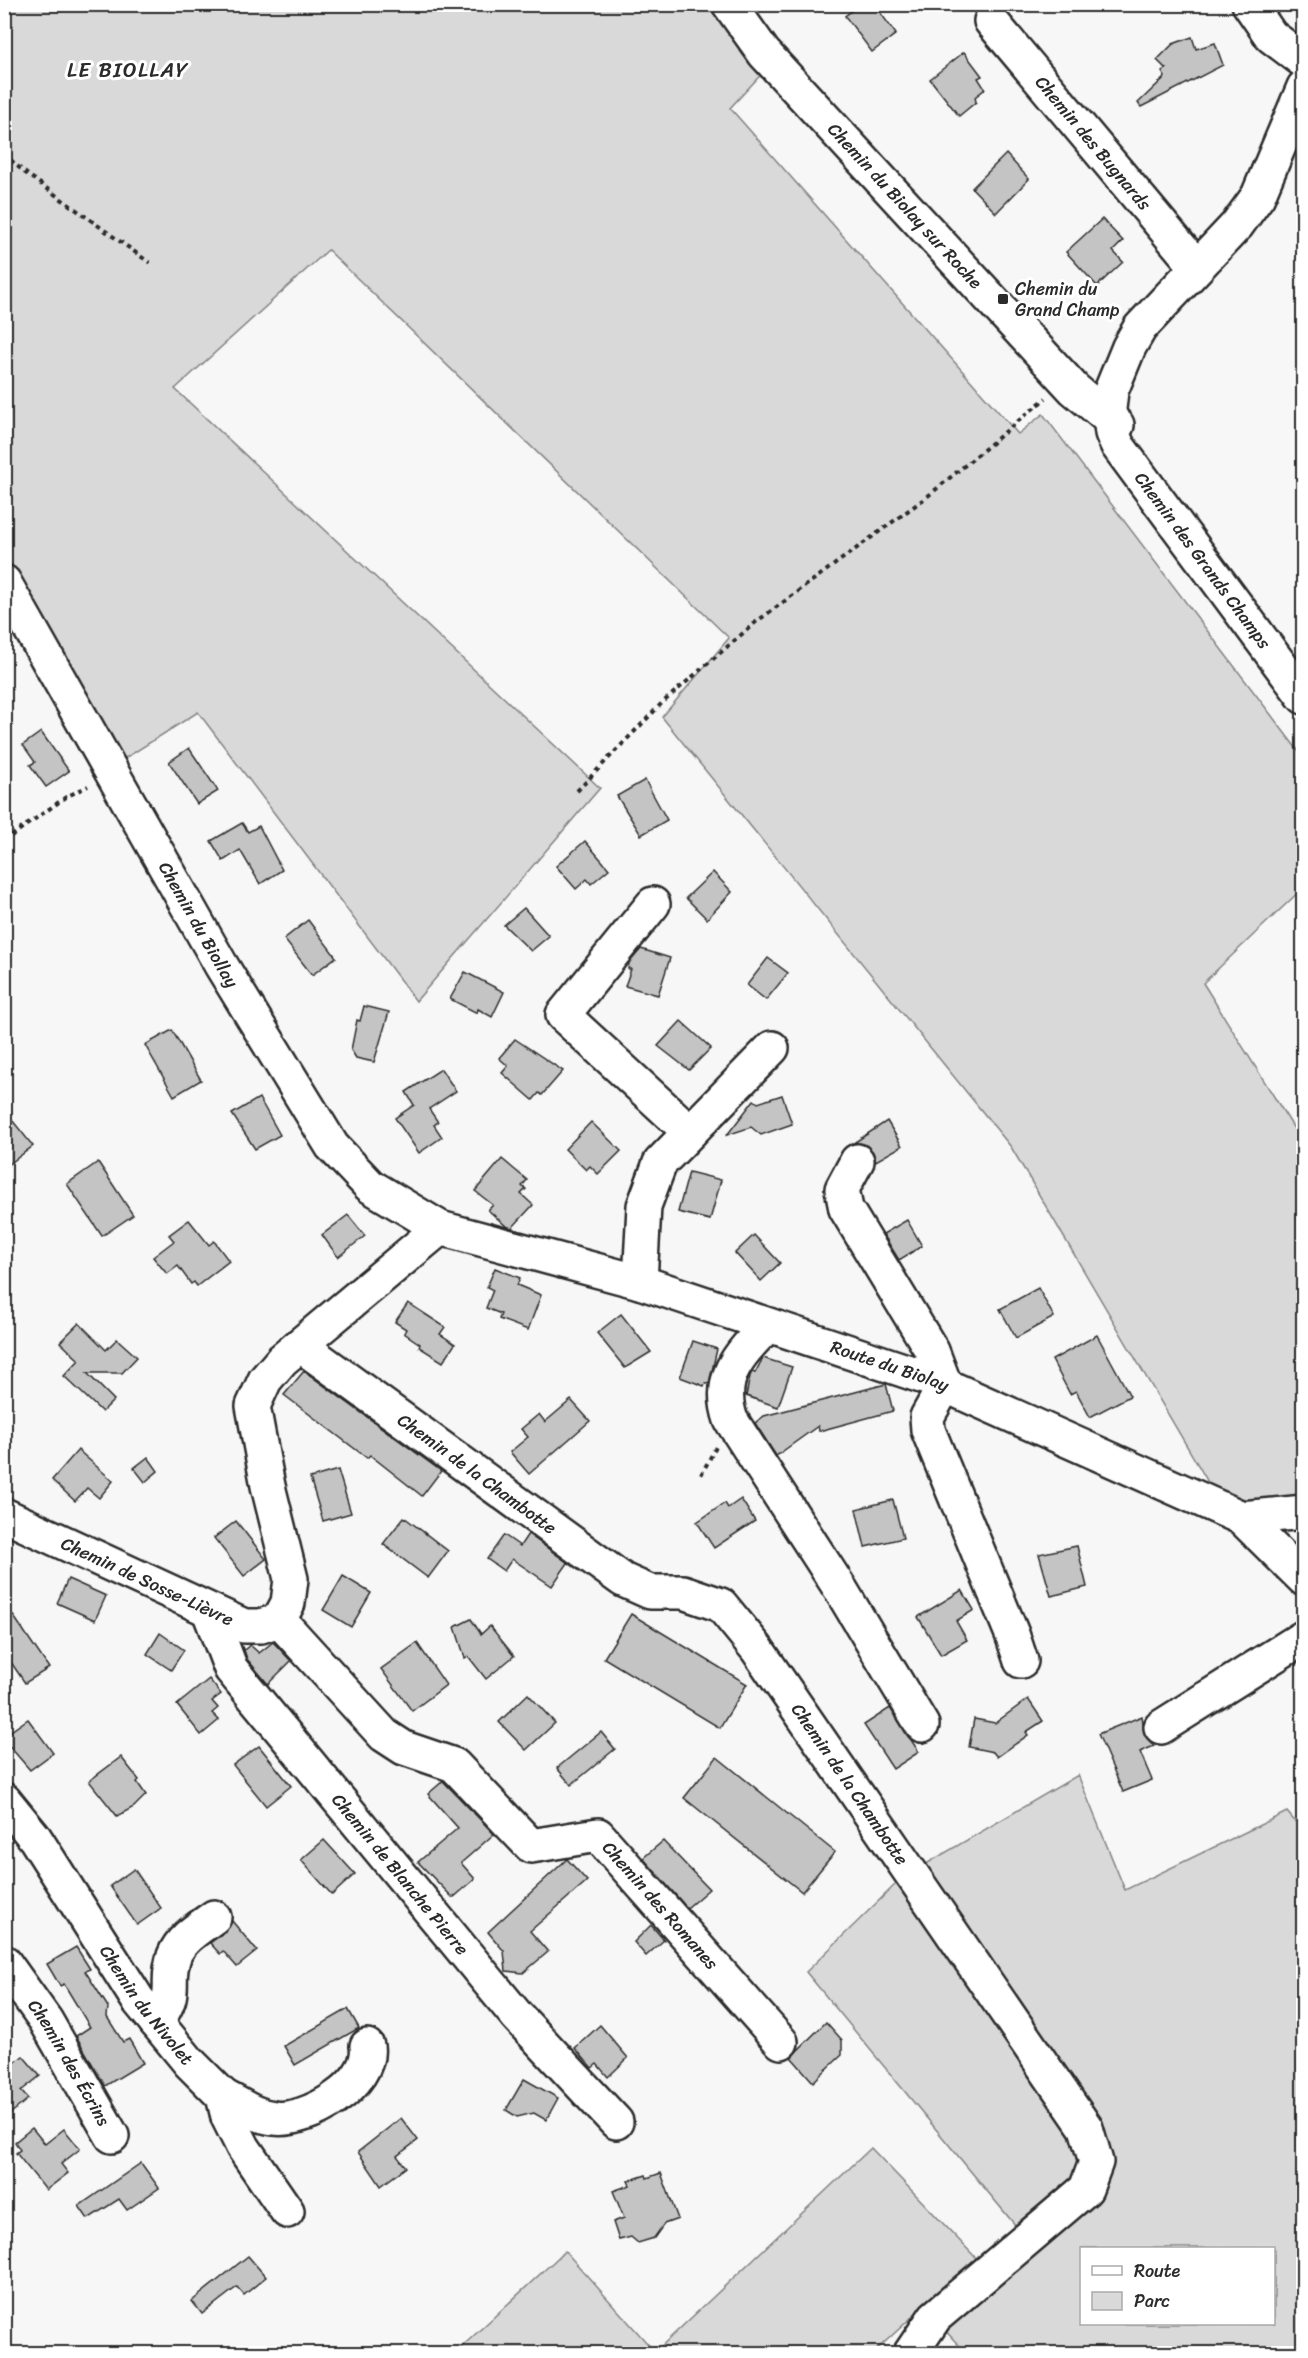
<svg xmlns="http://www.w3.org/2000/svg" width="1308" height="2358" font-family="Sriracha,sans-serif">
  <style>
    .green { fill: #d9d9d9; stroke: #828282; stroke-width: 1.5; fill-rule: evenodd }
    .building { fill: #c4c4c4; stroke: #2b2b2b; stroke-width: 1.5 }
    .lines { fill: none; stroke-linecap: round; stroke-linejoin: round }
    .minor-casing { stroke: #2b2b2b; stroke-width: 38 }
    .path { stroke: #2b2b2b; stroke-width: 4; stroke-dasharray: 4.5 4.5; stroke-linecap: butt }
    .minor { stroke: #fff; stroke-width: 33 }
    .poi-dot { fill: #2b2b2b; stroke: #fff; stroke-width: 2 }
    .labels { text-anchor: middle; dominant-baseline: central; stroke-width: 6; stroke-linejoin: round; paint-order: stroke }
    .street-label { font-size: 18px; fill: #2b2b2b; stroke: #fff }
    .poi-label { font-size: 18px; fill: #2b2b2b; stroke: #fff; text-anchor: start }
    .quarter-label { font-size: 21px; letter-spacing: 1.5px; fill: #2b2b2b; stroke: #fff }
  </style>
  <rect width="100%" height="100%" fill="#f7f7f7"/>
  <filter id="ink" filterUnits="userSpaceOnUse"><feTurbulence type="fractalNoise" baseFrequency=".0167" numOctaves="2"/><feDisplacementMap in="SourceGraphic" scale="12" xChannelSelector="R" yChannelSelector="G"/><feConvolveMatrix kernelMatrix="1 2 1 2 8 2 1 2 1" color-interpolation-filters="sRGB"/></filter>
  <g filter="url(#ink)">
    <g class="green">
      <polygon points="4,5 718,5 769,66 730,108 1018,434 1043,414 1303,757 1303,888 1203,983 1303,1143 1303,1499 1256,1504 1212,1489 1011,1147 662,717 729,638 328,250 175,389 600,788 416,1001 198,712 124,759 5,555"/>
      <path d="M1078,1775L1125,1890L1287,1812L1304,1832L1303,2353H966L941,2326L1030,2243L806,1972L902,1878ZM1082,2248H1274V2324H1082Z"/>
      <polygon points="871,2148 976,2258 873,2353 454,2354 565,2251 655,2352"/>
    </g>
    <g class="building">
      <polygon points="860,4 874,4 896,34 872,52 845,16"/>
      <polygon points="1192,37 1196,49 1215,43 1223,65 1141,107 1138,103 1165,77 1162,72 1166,69 1157,60 1173,44"/>
      <polygon points="964,52 982,76 978,78 985,89 975,97 976,102 959,116 930,79"/>
      <polygon points="1006,154 1029,179 996,213 972,188"/>
      <polygon points="1102,219 1123,241 1113,251 1123,262 1097,286 1066,252"/>
      <polygon points="41,732 69,771 46,787 30,765 35,762 23,745"/>
      <polygon points="189,748 218,791 197,804 169,762"/>
      <polygon points="645,780 667,820 641,835 617,796"/>
      <polygon points="242,823 248,832 259,826 282,870 260,884 240,850 223,861 211,841"/>
      <polygon points="585,841 609,869 591,884 587,879 576,889 556,866"/>
      <polygon points="713,872 732,892 707,919 686,898"/>
      <polygon points="524,908 549,936 531,951 504,925"/>
      <polygon points="308,920 336,957 312,975 284,939"/>
      <polygon points="641,949 670,958 658,995 625,986 631,969 628,969 629,963"/>
      <polygon points="768,958 788,973 766,1000 747,985"/>
      <polygon points="465,972 504,992 492,1017 478,1009 477,1013 450,999"/>
      <polygon points="364,1006 389,1012 374,1062 356,1058 351,1050 357,1020 360,1021"/>
      <polygon points="681,1021 711,1048 689,1070 658,1046"/>
      <polygon points="172,1030 201,1080 174,1096 145,1045"/>
      <polygon points="515,1039 563,1071 542,1095 539,1093 533,1100 502,1073 508,1066 499,1058"/>
      <polygon points="441,1069 456,1091 429,1109 438,1122 434,1125 442,1137 419,1153 395,1118 414,1105 406,1092"/>
      <polygon points="782,1095 792,1124 761,1135 751,1127 727,1135 754,1100 758,1103"/>
      <polygon points="259,1098 280,1135 255,1149 232,1114"/>
      <polygon points="4,1110 33,1146 4,1168"/>
      <polygon points="887,1121 902,1146 876,1161 873,1152 866,1145 852,1144"/>
      <polygon points="591,1122 621,1151 598,1174 590,1166 586,1170 565,1149"/>
      <polygon points="502,1159 527,1180 522,1186 526,1189 521,1194 533,1205 512,1228 506,1226 488,1210 493,1205 475,1191"/>
      <polygon points="98,1162 133,1215 102,1236 67,1184"/>
      <polygon points="689,1172 721,1180 710,1220 678,1212"/>
      <polygon points="348,1215 365,1236 338,1257 322,1235"/>
      <polygon points="189,1220 209,1245 214,1241 229,1261 197,1286 194,1282 191,1284 178,1266 167,1274 153,1257 174,1241 169,1235"/>
      <polygon points="907,1220 922,1246 899,1260 883,1234"/>
      <polygon points="754,1235 780,1263 761,1281 735,1253"/>
      <polygon points="495,1268 520,1278 517,1285 541,1295 528,1330 499,1319 501,1314 486,1308 493,1290 487,1287"/>
      <polygon points="1038,1288 1054,1317 1016,1338 1000,1309"/>
      <polygon points="408,1303 445,1327 440,1334 455,1344 443,1362 419,1347 420,1344 404,1333 406,1329 395,1322"/>
      <polygon points="621,1314 651,1352 625,1368 597,1333"/>
      <polygon points="79,1323 106,1350 117,1339 137,1357 122,1373 87,1373 114,1400 102,1412 64,1376 79,1360 60,1342"/>
      <polygon points="1097,1335 1130,1396 1090,1417 1076,1391 1070,1394 1052,1360"/>
      <polygon points="693,1341 717,1349 709,1384 705,1383 704,1386 680,1377"/>
      <polygon points="763,1358 792,1367 778,1407 746,1396 750,1376 752,1372 755,1373"/>
      <polygon points="304,1371 441,1471 422,1496 370,1455 367,1458 284,1395"/>
      <polygon points="886,1384 893,1411 819,1431 818,1426 776,1456 755,1423 764,1416"/>
      <polygon points="571,1400 590,1421 529,1474 510,1452 528,1437 521,1429 539,1414 545,1422"/>
      <polygon points="78,1450 113,1481 99,1498 87,1488 75,1501 52,1480"/>
      <polygon points="148,1457 158,1471 145,1482 134,1468"/>
      <polygon points="338,1470 351,1513 323,1521 310,1478"/>
      <polygon points="741,1499 755,1521 714,1548 697,1522 725,1503 728,1508"/>
      <polygon points="893,1500 903,1538 865,1547 856,1509"/>
      <polygon points="404,1517 448,1551 428,1578 383,1544"/>
      <polygon points="236,1521 266,1559 244,1576 214,1538"/>
      <polygon points="528,1534 568,1563 552,1586 512,1559 504,1571 487,1559 504,1535 520,1546"/>
      <polygon points="1077,1546 1087,1587 1051,1596 1039,1554"/>
      <polygon points="343,1576 371,1593 351,1627 323,1610"/>
      <polygon points="68,1579 106,1596 95,1620 57,1603"/>
      <polygon points="962,1590 974,1610 956,1621 967,1640 941,1655 918,1617"/>
      <polygon points="4,1602 49,1668 25,1683 4,1652"/>
      <polygon points="631,1614 747,1684 720,1728 604,1658"/>
      <polygon points="471,1619 481,1634 490,1626 514,1656 486,1679 468,1656 465,1658 455,1627"/>
      <polygon points="160,1633 184,1650 171,1670 147,1654"/>
      <polygon points="273,1642 291,1661 268,1684 247,1659 244,1650 250,1645 259,1653"/>
      <polygon points="417,1643 446,1685 412,1711 381,1669"/>
      <polygon points="209,1679 221,1694 212,1701 218,1708 212,1713 219,1720 201,1735 177,1705"/>
      <polygon points="528,1694 555,1723 526,1750 499,1722"/>
      <polygon points="1028,1699 1043,1721 1026,1732 1028,1735 997,1757 993,1752 969,1747 974,1719 995,1723"/>
      <polygon points="890,1708 919,1752 893,1769 864,1725"/>
      <polygon points="1142,1716 1145,1736 1154,1746 1140,1752 1152,1780 1123,1792 1098,1734"/>
      <polygon points="28,1719 53,1753 30,1770 4,1740 4,1736"/>
      <polygon points="601,1732 615,1749 571,1785 557,1768"/>
      <polygon points="259,1746 291,1786 266,1806 233,1765"/>
      <polygon points="121,1757 139,1780 137,1782 146,1795 134,1807 117,1816 89,1781"/>
      <polygon points="717,1757 835,1852 802,1892 684,1798"/>
      <polygon points="443,1781 494,1834 461,1863 475,1879 453,1898 418,1862 458,1828 428,1794"/>
      <polygon points="324,1840 355,1874 332,1895 301,1860"/>
      <polygon points="663,1841 709,1889 687,1908 643,1858"/>
      <polygon points="567,1859 587,1881 530,1931 548,1952 523,1973 506,1971 504,1951 488,1932"/>
      <polygon points="134,1869 161,1908 137,1925 110,1886"/>
      <polygon points="232,1921 257,1951 237,1967 223,1951 220,1954 210,1943 225,1932"/>
      <polygon points="651,1925 664,1940 646,1956 634,1942"/>
      <polygon points="76,1947 90,1969 85,1971 108,2007 107,2017 123,2042 129,2039 143,2063 105,2086 76,2036 90,2027 64,1984 60,1986 47,1964"/>
      <polygon points="348,2009 359,2028 295,2065 284,2046"/>
      <polygon points="826,2022 842,2040 842,2055 813,2082 791,2057"/>
      <polygon points="600,2025 628,2058 608,2077 597,2064 592,2068 575,2048"/>
      <polygon points="23,2056 40,2076 21,2091 28,2099 4,2119 4,2071"/>
      <polygon points="524,2079 558,2098 546,2120 534,2113 517,2117 506,2110"/>
      <polygon points="401,2118 418,2140 397,2156 406,2167 381,2186 358,2152"/>
      <polygon points="32,2128 45,2144 64,2129 80,2149 61,2164 68,2173 46,2190 16,2153 20,2150 15,2142"/>
      <polygon points="141,2163 159,2188 127,2210 119,2199 88,2219 79,2206"/>
      <polygon points="661,2173 678,2219 664,2224 654,2238 638,2243 631,2237 619,2240 613,2222 624,2218 613,2191 630,2185 628,2181 646,2175 647,2178"/>
      <polygon points="248,2256 266,2277 244,2295 237,2287 202,2314 192,2301"/>
    </g>
    <g class="lines">
      <g class="minor-casing">
        <g id="minor">
          <path id="s1" d="M729,4L764,53L1074,389L1117,425"/>
          <polyline points="1249,4 1271,36 1304,61"/>
          <path id="s2" d="M991,21L1196,266"/>
          <path id="s3" d="M1304,87L1258,196L1237,225L1140,328L1129,347L1111,391L1109,409L1112,433L1118,446L1304,697"/>
          <path id="s4" d="M4,582L221,965L332,1146L370,1186L440,1228L640,1282L933,1380L1242,1518L1304,1579"/>
          <polyline points="653,904 563,1015 690,1132"/>
          <polyline points="857,1161 842,1189 846,1209 932,1351 945,1385 927,1417 928,1430 1012,1634 1021,1661"/>
          <polyline points="640,1282 644,1206 660,1163 772,1048"/>
          <path d="M768,1325C740,1354 716,1377 731,1420L841,1590L922,1725"/>
          <path id="s5" d="M300,1345L623,1580L650,1592H683L721,1605L757,1649L1086,2128L1096,2162L1086,2189L935,2317L910,2354"/>
          <path id="s6" d="M4,1515L244,1626H261L279,1620L288,1603L291,1579L268,1486L253,1406L265,1380L282,1360L440,1228"/>
          <polyline points="1242,1518 1304,1512"/>
          <path id="s7" d="M209,1611L231,1669L517,2016L616,2122"/>
          <path id="s8" d="M279,1620L384,1735L404,1748L454,1765L531,1846L598,1835L781,2042"/>
          <polyline points="1161,1727 1304,1637"/>
          <path id="s9" d="M4,1800L35,1838L138,2000L189,2062L223,2096L228,2117L243,2147L287,2211"/>
          <path id="s10" d="M4,1962L46,2021L112,2136"/>
          <path d="M156,2022C180,1990 164,1986 174,1956C181,1938 199,1928 214,1917"/>
          <path d="M223,2096C239,2104 255,2116 274,2118C307,2123 373,2084 367,2046"/>
        </g>
      </g>
      <g class="path">
        <polyline points="4,154 24,172 150,263"/>
        <polyline points="577,791 662,703 756,622 928,496 1046,398"/>
        <polyline points="4,841 66,797 88,786"/>
        <polyline points="701,1475 716,1447"/>
      </g>
      <use href="#minor" class="minor"/>
    </g>
  </g>
  <rect class="poi-dot" x="997" y="293" width="12" height="12" rx="3"/>
  <g class="labels">
    <g class="street-label">
      <text stroke="none"><textPath href="#s2" startOffset="159">Chemin des Bugnards</textPath></text>
      <text stroke="none"><textPath href="#s1" startOffset="268">Chemin du Biolay sur Roche</textPath></text>
      <text stroke="none"><textPath href="#s3" startOffset="564">Chemin des Grands Champs</textPath></text>
      <text stroke="none"><textPath href="#s4" startOffset="394">Chemin du Biollay</textPath></text>
      <text stroke="none"><textPath href="#s4" startOffset="1260">Route du Biolay</textPath></text>
      <text stroke="none"><textPath href="#s5" startOffset="219">Chemin de la Chambotte</textPath></text>
      <text stroke="none"><textPath href="#s6" startOffset="158">Chemin de Sosse-Lièvre</textPath></text>
      <text stroke="none"><textPath href="#s5" startOffset="723">Chemin de la Chambotte</textPath></text>
      <text stroke="none"><textPath href="#s7" startOffset="328">Chemin de Blanche Pierre</textPath></text>
      <text stroke="none"><textPath href="#s8" startOffset="506">Chemin des Romanes</textPath></text>
      <text stroke="none"><textPath href="#s9" startOffset="250">Chemin du Nivolet</textPath></text>
      <text stroke="none"><textPath href="#s10" startOffset="120">Chemin des Écrins</textPath></text>
    </g>
    <g class="poi-label">
      <text x="1015" y="289">Chemin du<tspan x="1015" dy="21">Grand Champ</tspan></text>
    </g>
    <g class="quarter-label">
      <text x="128" y="70">LE BIOLLAY</text>
    </g>
  </g>
  <rect width="1308" height="2358" fill="none" stroke="#fff" stroke-width="24"/>
  <rect x="12" y="12" width="1284" height="2334" fill="none" stroke="#2b2b2b" stroke-width="2" filter="url(#ink)"/>
  <rect x="1080" y="2247" width="195" height="78" fill="#ffffff" stroke="#aaaaaa" stroke-width="1.5"/>
  <rect x="1092" y="2266" width="30" height="9" fill="#ffffff" stroke="#aaaaaa" stroke-width="1.5"/>
  <text x="1134" y="2277" font-size="18" fill="#2b2b2b">Route</text>
  <rect x="1092" y="2292" width="30" height="18" fill="#d9d9d9" stroke="#aaaaaa" stroke-width="1.5"/>
  <text x="1134" y="2307" font-size="18" fill="#2b2b2b">Parc</text>
</svg>
